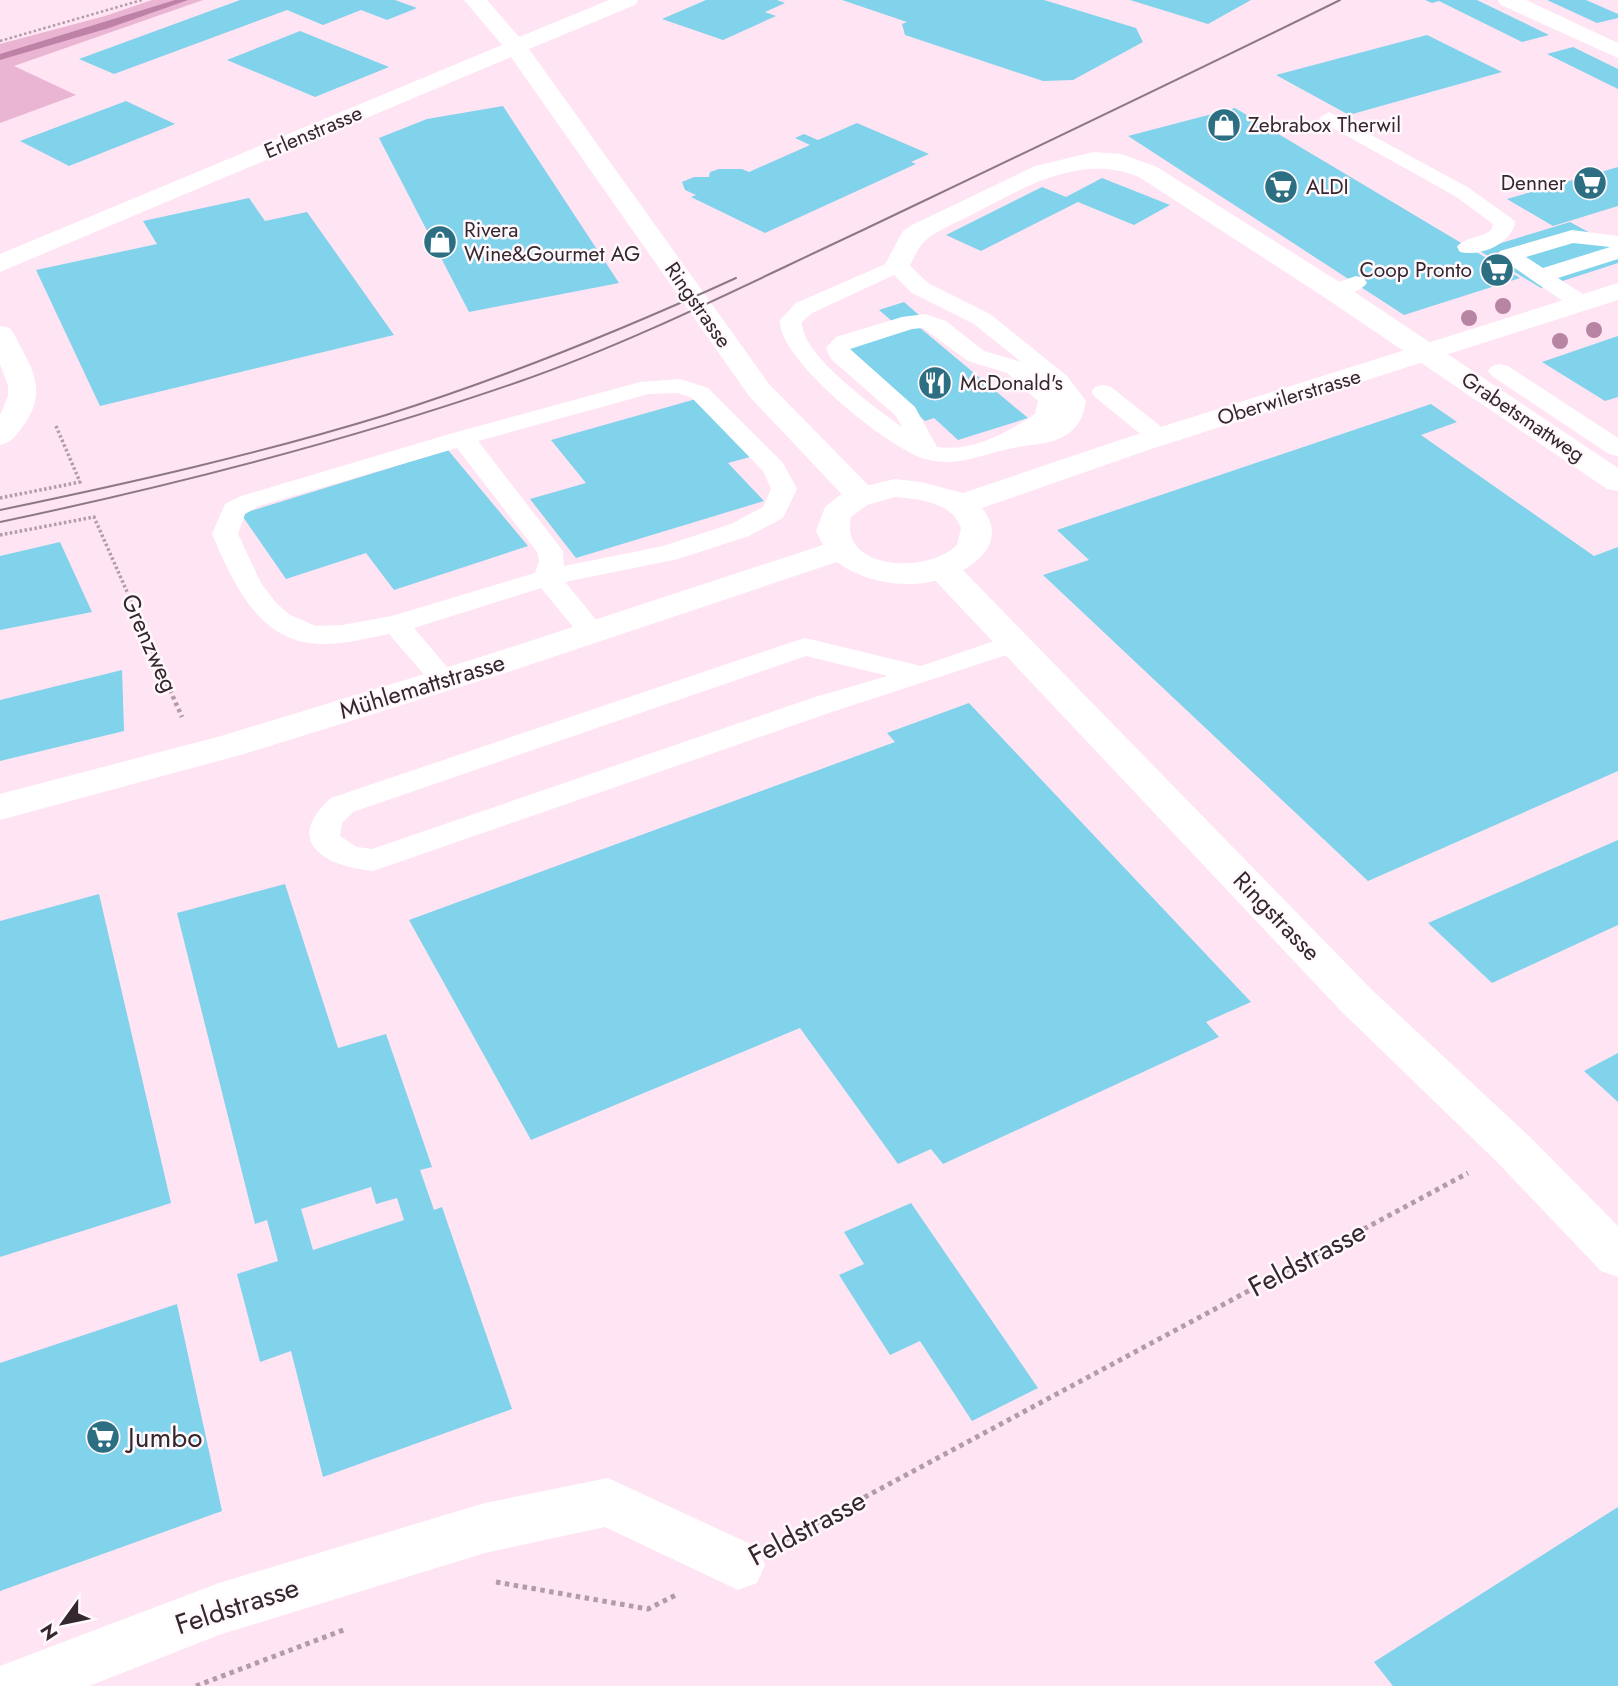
<svg xmlns="http://www.w3.org/2000/svg" width="1618" height="1686" font-family="Jost,sans-serif">
  <style>
    .green { fill: #eab4d3 }
    .lines { fill: none; stroke-linecap: round; stroke-linejoin: round }
    .stream { fill: #bd82a5; fill-rule: evenodd }
    .building { fill: #81d2eb; fill-rule: evenodd }
    .path-far3 { stroke: #b19ca8; stroke-width: 2.5; stroke-dasharray: 2.5 2.5; stroke-linecap: butt }
    .path-far2 { stroke: #b19ca8; stroke-width: 3.5; stroke-dasharray: 2.5 2.5; stroke-linecap: butt }
    .path-far1 { stroke: #b19ca8; stroke-width: 4.5; stroke-dasharray: 3.5 3.5; stroke-linecap: butt }
    .path { stroke: #b19ca8; stroke-width: 5; stroke-dasharray: 4.5 4.5; stroke-linecap: butt }
    .service { fill: #fff; fill-rule: evenodd }
    .minor { fill: #fff; fill-rule: evenodd }
    .secondary { fill: #fff; fill-rule: evenodd }
    .tram { stroke: #8c7983; stroke-width: 2 }
    .tree { fill: #b884a4 }
    .labels { text-anchor: middle; dominant-baseline: central; stroke-width: 5; stroke-linejoin: round; paint-order: stroke }
    .far-poi-label { font-size: 21px; fill: #34272e; stroke: #fff8fc; text-anchor: start }
    .far-street-label { font-size: 21px; fill: #34272e; stroke: #fff8fc }
    .street-label { font-size: 24px; fill: #34272e; stroke: #fff8fc }
    .near-street-label { font-size: 28px; fill: #34272e; stroke: #fff8fc }
    .near-poi-label { font-size: 28px; fill: #34272e; stroke: #fff8fc; text-anchor: start }
  </style>
  <rect width="100%" height="100%" fill="#ffe4f3"/>
  <polygon class="green" points="152,0 203,0 14,66 76,95 0,123 0,44 105,16"/>
  <g class="lines">
    <polygon class="stream" points="175,0 188,0 109,28 0,60 0,54"/>
  </g>
  <g class="building">
    <polygon points="240,0 395,0 417,8 387,20 361,10 323,25 287,10 114,74 79,59"/>
    <polygon points="706,0 777,0 785,3 765,12 776,16 723,40 662,19"/>
    <polygon points="842,0 1044,0 1136,28 1143,42 1073,80 1043,81 905,35 902,24 907,22"/>
    <polygon points="1130,0 1251,0 1208,24"/>
    <polygon points="1425,0 1477,0 1549,35 1522,42 1439,1 1432,3"/>
    <polygon points="1547,0 1586,0 1618,14 1618,18 1597,23"/>
    <polygon points="300,31 389,67 315,97 227,60"/>
    <polygon points="1427,35 1502,72 1349,115 1276,75"/>
    <polygon points="1573,47 1618,69 1618,89 1547,54"/>
    <polygon points="126,101 175,124 69,166 20,141"/>
    <polygon points="503,106 619,283 469,312 379,138 427,119"/>
    <polygon points="1235,108 1520,278 1404,315 1128,136"/>
    <polygon points="857,123 929,154 911,162 916,164 765,233 691,197 696,195 685,190 682,182 694,177 709,177 710,172 719,169 742,169 749,172 810,145 795,138 804,134 818,140"/>
    <polygon points="1618,167 1618,206 1553,226 1507,199"/>
    <polygon points="1102,178 1170,205 1134,225 1078,202 981,251 946,235 1042,187 1066,197"/>
    <polygon points="249,198 265,221 307,212 394,335 100,406 36,270 157,244 143,221"/>
    <polygon points="1570,222 1618,248 1618,263 1541,288 1478,250"/>
    <polygon points="904,302 919,315 893,322 879,310"/>
    <polygon points="919,327 1028,418 958,440 934,418 925,421 843,348"/>
    <polygon points="1618,336 1618,397 1605,401 1542,362"/>
    <polygon points="696,399 750,457 728,463 764,501 576,558 530,499 586,483 551,440"/>
    <polygon points="1431,404 1457,422 1421,435 1594,556 1618,547 1618,771 1368,881 1043,575 1089,560 1057,530"/>
    <polygon points="448,450 528,546 394,590 366,553 286,579 241,514"/>
    <polygon points="60,542 92,612 0,630 0,556"/>
    <polygon points="122,670 124,731 0,761 0,700"/>
    <polygon points="969,703 1251,1002 1206,1022 1219,1037 943,1164 931,1149 898,1164 800,1028 531,1140 409,920 895,742 887,733"/>
    <polygon points="1618,840 1618,925 1492,983 1428,923"/>
    <path d="M285,884L338,1048L386,1034L432,1167L420,1170L434,1210L442,1207L512,1409L323,1477L291,1351L260,1362L237,1274L278,1261L267,1220L255,1224L177,913ZM371,1187L376,1204L397,1198L404,1220L313,1250L301,1209Z"/>
    <polygon points="99,894 171,1203 0,1257 0,921"/>
    <polygon points="1618,1053 1618,1102 1584,1071"/>
    <polygon points="911,1203 1038,1388 972,1421 920,1341 890,1355 839,1275 864,1264 844,1232"/>
    <polygon points="177,1304 222,1511 0,1591 0,1363"/>
    <polygon points="1618,1507 1618,1686 1393,1686 1374,1662"/>
  </g>
  <g class="lines">
    <polyline class="path-far3" points="0,41 142,0"/>
    <g class="path-far2">
      <polyline points="0,498 80,482 56,426"/>
      <polyline points="0,535 94,517 151,646"/>
    </g>
    <polyline class="path-far1" points="150,645 182,717"/>
    <g class="path">
      <polyline points="785,1540 1468,1173"/>
      <polyline points="496,1582 648,1609 678,1594"/>
      <polyline points="196,1686 346,1629"/>
    </g>
    <g class="service">
      <path d="M1329,112L1469,188L1511,218L1515,222C1512,244 1480,257 1460,252L1457,247C1464,237 1482,238 1491,230L1493,224L1455,196L1322,122L1319,118Z"/>
      <path d="M1572,230L1618,236V259L1558,278L1589,298L1592,303L1589,308H1573L1497,256L1500,251ZM1573,243L1610,247L1543,268L1526,257Z"/>
      <path d="M897,259L905,261L928,283L990,314L1067,376L1086,401C1084,414 1080,425 1069,433C1053,445 1032,444 1013,448C982,454 957,468 925,459C889,449 777,359 780,320L796,303ZM894,275L912,293L974,324L1021,362L984,351L946,321L925,314L902,317L836,337L826,348L831,359L896,416L902,427C877,409 800,354 802,322L812,313ZM923,328L968,361L1007,373L1038,401L1035,414C1006,433 973,452 937,447L915,407L850,349L912,329Z"/>
      <path d="M1356,276L1364,278L1367,283C1359,293 1339,299 1326,296L1323,291L1326,286Z"/>
      <polygon points="1500,364 1508,366 1618,438 1618,456 1609,454 1492,376 1488,371 1492,366"/>
      <path d="M680,379L708,388L783,463L797,489L783,518L749,536L678,559L565,582L607,633L603,639L593,642L583,639L541,588L414,628L458,680L454,686L444,689L434,686L389,634C367,638 343,645 319,644C258,642 233,582 212,534L225,504L241,496L453,433L640,382ZM678,393L692,398L763,471L771,489L763,507L731,524L663,546L564,566L563,551L478,441L649,394ZM457,448L537,552L539,561L535,573L392,616L342,625L316,626L290,615L277,604L261,583L238,534L245,514L259,506Z"/>
      <polygon points="1103,385 1111,387 1168,432 1171,437 1168,442 1159,444 1150,442 1095,397 1091,392 1095,387"/>
      <path d="M1015,634L1025,637L1029,643L1025,649L835,711L373,871C325,866 282,842 331,798L795,641L805,638L921,666ZM806,656L888,676L815,697L372,849L357,847L340,836L342,823L353,812Z"/>
    </g>
    <g class="minor">
      <polygon points="464,0 487,0 519,37 609,0 638,0 635,5 529,49 769,384 872,489 877,496 872,503 861,505 850,503 749,396 511,57 0,272 0,254 502,45"/>
      <polygon points="1498,0 1526,0 1618,43 1618,58 1501,5"/>
      <path d="M1094,152L1121,154L1157,167L1344,285L1618,468V491L1607,489L1324,297L1139,177C1081,153 1025,187 973,214C958,222 939,229 926,240C917,247 913,262 906,272L897,274L888,272L884,266L903,231L912,225L1035,166Z"/>
      <path d="M0,326L10,328L14,334C31,368 49,389 24,425C16,435 13,442 0,445V415L8,396V386L0,364Z"/>
      <polygon points="942,558 954,561 1372,990 1529,1136 1618,1226 1618,1277 1601,1271 1497,1162 1342,1012 930,575 926,568 930,561"/>
      <polygon points="608,1478 757,1547 765,1565 757,1583 738,1590 605,1527 485,1553 219,1635 89,1686 0,1686 0,1666 219,1583 485,1503"/>
    </g>
    <path class="secondary" d="M1618,283V300L1151,449L982,508C1017,552 951,583 914,584C887,585 858,578 837,562L511,671L244,754L0,820V794L221,736L487,655L823,545L816,531L825,507L845,491L895,479L921,482L963,493L1129,437ZM895,497C919,499 952,502 961,528L957,545C926,575 839,570 851,517L867,505Z"/>
    <g class="tram">
      <path d="M0,510C130,483 259,454 386,415C506,377 622,330 736,278"/>
      <path d="M0,522C176,485 348,441 518,382C636,341 749,283 863,230C1022,154 1182,78 1340,0"/>
    </g>
  </g>
  <g class="tree">
    <circle cx="1503" cy="306" r="8"/>
    <circle cx="1469" cy="318" r="8"/>
    <circle cx="1594" cy="330" r="8"/>
    <circle cx="1560" cy="341" r="8"/>
  </g>
  <defs>
    <g id="shop-disc" transform="scale(1.75)"><circle r="9.5" fill="#2d6f82" stroke="#fff8fc"/><path d="M-5-2.5h2.3a2.7 3.5 0 0 1 5.4 0H5L5.5 6h-11ZM-1.5-2.5h3a1.5 2.3 0 0 0-3 0Z" fill="#fff"/></g>
    <g id="supermarket-disc" transform="scale(1.75)"><circle r="9.5" fill="#2d6f82" stroke="#fff8fc"/><path d="M-6-5.5h2.5l.6 2H6L4.5 2H-2.5L-4.4-4H-6ZM-1.5 3.2a1.3 1.3 0 1 0 .1 0ZM3 3.2a1.3 1.3 0 1 0 .1 0Z" fill="#fff"/></g>
    <g id="restaurant-disc" transform="scale(1.75)"><circle r="9.5" fill="#2d6f82" stroke="#fff8fc"/><path d="M-5-6h1v4h1v-4h1v4h1v-4h1v5L-1.5 .5V6h-2V.5L-5-1ZM5-6V6H3V1.5H1.5Q1.5-4 5-6Z" fill="#fff"/></g>
  </defs>
  <g fill-rule="evenodd">
    <use href="#shop-disc" x="1224" y="125"/>
    <use href="#supermarket-disc" x="1590" y="183"/>
    <use href="#supermarket-disc" x="1281" y="187"/>
    <use href="#shop-disc" x="440" y="242"/>
    <use href="#supermarket-disc" x="1497" y="270"/>
    <use href="#restaurant-disc" x="935" y="383"/>
    <use href="#supermarket-disc" x="103" y="1437"/>
  </g>
  <g class="labels">
    <g class="far-poi-label">
      <text x="1248" y="125">Zebrabox Therwil</text>
      <text x="1566" y="183" text-anchor="end">Denner</text>
      <text x="1306" y="187">ALDI</text>
      <text x="464" y="230">Rivera<tspan x="464" dy="24">Wine&amp;Gourmet AG</tspan></text>
      <text x="1472" y="270" text-anchor="end">Coop Pronto</text>
      <text x="960" y="383">McDonald's</text>
    </g>
    <g class="far-street-label">
      <text transform="translate(313 132) rotate(-23)">Erlenstrasse</text>
      <text transform="translate(698 305) rotate(55)">Ringstrasse</text>
      <text transform="translate(1289 397) rotate(-17)">Oberwilerstrasse</text>
      <text transform="translate(1523 417) rotate(34)">Grabetsmattweg</text>
    </g>
    <g class="street-label">
      <text transform="translate(150 643) rotate(66)">Grenzweg</text>
      <text transform="translate(422 686) rotate(-17)">Mühlemattstrasse</text>
      <text transform="translate(1277 916) rotate(46)">Ringstrasse</text>
    </g>
    <g class="near-street-label">
      <text transform="translate(1307 1259) rotate(-28)">Feldstrasse</text>
      <text transform="translate(807 1528) rotate(-28)">Feldstrasse</text>
      <text transform="translate(237 1606) rotate(-18)">Feldstrasse</text>
    </g>
    <g class="near-poi-label">
      <text x="128" y="1437">Jumbo</text>
    </g>
  </g>
  <g transform="translate(63 1623) rotate(237)" stroke="#fff8fc" stroke-width="5" paint-order="stroke">
  <path d="M0-5L12 26L0 18L-12 26Z" fill="#34272e"/>
  <text y="-10" font-size="19" font-weight="bold" text-anchor="middle" fill="#34272e">N</text>
  </g>
</svg>
